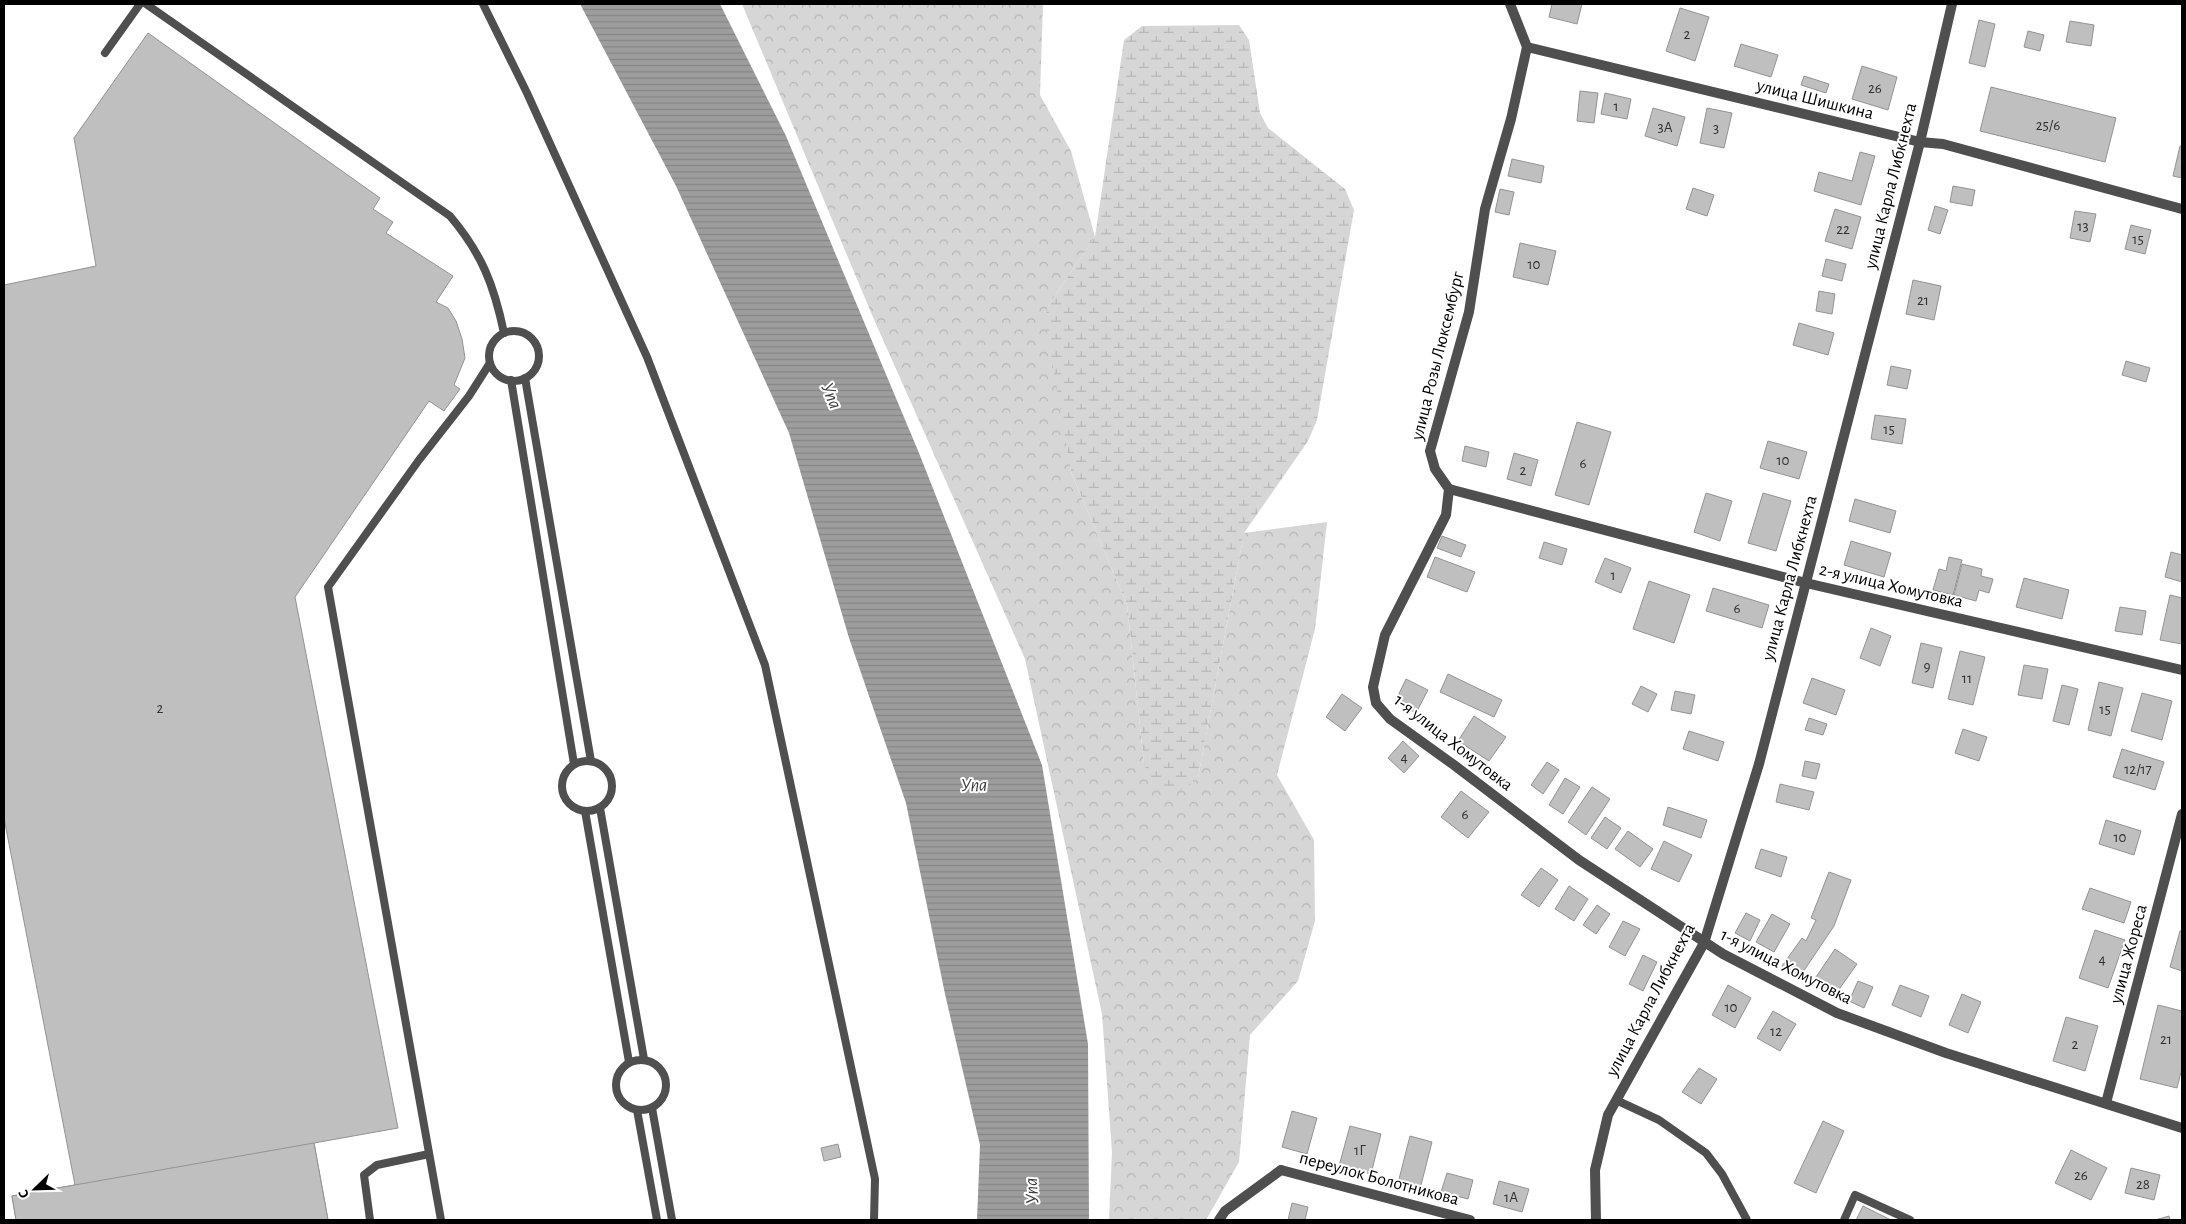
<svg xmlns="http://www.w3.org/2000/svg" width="2186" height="1224" font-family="'Alegreya Sans',sans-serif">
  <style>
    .forest { fill: url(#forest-crowns) }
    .wetland { fill: url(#wetland-marsh) }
    .water { fill: url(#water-rules) }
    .building { fill: #bfbfbf; stroke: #939393 }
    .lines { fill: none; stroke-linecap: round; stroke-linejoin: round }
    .service { stroke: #4f4f4f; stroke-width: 8 }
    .pedestrian { stroke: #4f4f4f; stroke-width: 10 }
    .minor { stroke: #4f4f4f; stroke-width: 10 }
    .labels { text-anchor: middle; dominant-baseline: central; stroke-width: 4; stroke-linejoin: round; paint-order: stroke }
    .number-label { font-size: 15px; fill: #303030 }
    .street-label { font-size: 18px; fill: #000; stroke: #fff }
    .water-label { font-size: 19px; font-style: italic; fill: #3e3e3e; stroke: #fff }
  </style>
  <defs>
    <pattern id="forest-crowns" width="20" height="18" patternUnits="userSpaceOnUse" patternTransform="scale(1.25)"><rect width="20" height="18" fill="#d6d6d6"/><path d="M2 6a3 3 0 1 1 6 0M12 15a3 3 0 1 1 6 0" fill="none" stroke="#b6b6b6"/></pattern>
    <pattern id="wetland-marsh" width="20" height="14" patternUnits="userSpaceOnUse" patternTransform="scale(1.25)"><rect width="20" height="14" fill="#d6d6d6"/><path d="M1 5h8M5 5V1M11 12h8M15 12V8" fill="none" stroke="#b6b6b6"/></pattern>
    <pattern id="water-rules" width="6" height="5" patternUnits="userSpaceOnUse" patternTransform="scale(1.25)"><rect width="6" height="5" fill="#9d9d9d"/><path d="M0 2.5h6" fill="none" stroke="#858585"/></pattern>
  </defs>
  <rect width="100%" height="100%" fill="#fff"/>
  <polygon class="forest" points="742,4 1043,4 1040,95 1071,151 1095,237 1048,306 1071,472 1127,605 1144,764 1198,778 1244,533 1327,522 1315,629 1277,775 1314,840 1315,921 1298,981 1250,1035 1239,1162 1206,1220 1109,1220 1112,1152 1102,1014 1025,659 872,315"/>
  <path class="wetland" d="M1239,25L1249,40L1260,113L1268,128L1345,189L1354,210L1317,420L1308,441L1244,533L1198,778C1174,801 1156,793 1144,764L1127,605L1071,472L1045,320L1048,306L1095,237L1124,40L1142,26Z"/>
  <polygon class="water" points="580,4 720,4 786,136 919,453 1042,765 1088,1044 1089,1220 977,1220 980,1145 945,994 906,803 849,638 789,433 676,186"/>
  <g class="building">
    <polygon points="1552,4 1582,4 1577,24 1549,17"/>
    <polygon points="1680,8 1709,17 1695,61 1666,51"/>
    <polygon points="1979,20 1995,24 1985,67 1969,63"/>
    <polygon points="2070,21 2094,25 2091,46 2066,42"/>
    <polygon points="2028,31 2044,35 2040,51 2024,47"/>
    <polygon points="148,33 380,198 373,209 393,222 386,233 453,276 436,302 448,308 456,321 462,339 465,358 454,385 460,389 444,411 429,401 295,597 398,1128 314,1143 328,1220 16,1220 12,1196 75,1185 4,818 4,285 96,266 74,138"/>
    <polygon points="1741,44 1778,55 1771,77 1734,66"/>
    <polygon points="1862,66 1897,77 1888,110 1852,99"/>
    <polygon points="1804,76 1829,84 1826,93 1801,85"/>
    <polygon points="1991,87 2116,118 2105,162 1980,131"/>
    <polygon points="1580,91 1598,93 1594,123 1577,121"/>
    <polygon points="1605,93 1631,99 1627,119 1601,114"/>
    <polygon points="1653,108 1685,117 1677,146 1645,136"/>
    <polygon points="1707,108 1732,113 1724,148 1700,143"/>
    <polygon points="2180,146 2182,146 2182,178 2173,176"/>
    <polygon points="1860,152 1875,156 1861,205 1814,191 1819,172 1852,181"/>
    <polygon points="1512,159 1544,166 1541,183 1508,176"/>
    <polygon points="1953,186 1975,190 1972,206 1950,202"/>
    <polygon points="1693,188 1714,195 1707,216 1686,209"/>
    <polygon points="1500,189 1514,192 1509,215 1495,212"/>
    <polygon points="1935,206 1948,210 1940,234 1928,230"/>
    <polygon points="1835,209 1861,217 1852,249 1825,241"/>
    <polygon points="2075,211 2096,214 2090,242 2070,238"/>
    <polygon points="2131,225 2151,230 2145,254 2125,249"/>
    <polygon points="1520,243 1556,251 1548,285 1513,277"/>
    <polygon points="1826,259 1846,264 1842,281 1822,276"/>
    <polygon points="1913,280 1941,286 1934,320 1906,314"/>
    <polygon points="1819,291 1835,294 1832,314 1816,311"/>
    <polygon points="1799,323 1834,333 1828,355 1793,345"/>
    <polygon points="2126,361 2150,368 2146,382 2122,375"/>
    <polygon points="1891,366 1911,370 1907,389 1887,385"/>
    <polygon points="1875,415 1906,419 1902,444 1871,439"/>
    <polygon points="1577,422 1611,432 1589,505 1555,495"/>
    <polygon points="1768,441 1807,452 1799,479 1760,468"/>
    <polygon points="1465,446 1489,452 1486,467 1462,461"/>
    <polygon points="1514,453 1538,460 1531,486 1507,479"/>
    <polygon points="1706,493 1732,501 1720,541 1694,532"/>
    <polygon points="1763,493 1791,501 1776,551 1748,543"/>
    <polygon points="1855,499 1896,511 1890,533 1849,521"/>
    <polygon points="1442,536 1466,545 1461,557 1437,548"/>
    <polygon points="1851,541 1891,553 1884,577 1844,565"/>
    <polygon points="1544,542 1567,549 1562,565 1539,558"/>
    <polygon points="2171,552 2182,555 2182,582 2165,577"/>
    <polygon points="1435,557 1475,572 1467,592 1427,577"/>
    <polygon points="1949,557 1962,560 1953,595 1933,590 1939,569 1946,571"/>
    <polygon points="1605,558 1631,568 1621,593 1595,582"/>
    <polygon points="1962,564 1982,569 1981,576 1993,579 1989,593 1979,590 1976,601 1954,595"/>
    <polygon points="2024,578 2069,590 2062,619 2016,607"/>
    <polygon points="1649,581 1690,595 1674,643 1633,629"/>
    <polygon points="1713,588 1769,605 1762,628 1706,611"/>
    <polygon points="2170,595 2182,598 2182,644 2160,640"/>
    <polygon points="2120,607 2146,611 2142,635 2115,631"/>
    <polygon points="1871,628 1891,636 1880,666 1860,658"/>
    <polygon points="1921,643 1942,648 1933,688 1912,683"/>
    <polygon points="1960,651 1985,657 1973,705 1948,699"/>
    <polygon points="2024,665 2048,669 2042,699 2018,695"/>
    <polygon points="1448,674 1502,700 1494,717 1440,692"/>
    <polygon points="1812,678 1845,690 1836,715 1803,703"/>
    <polygon points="1406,679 1428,690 1416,713 1395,702"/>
    <polygon points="2099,682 2123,688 2111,736 2088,730"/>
    <polygon points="2062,685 2078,689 2069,725 2053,721"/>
    <polygon points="1641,686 1657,694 1648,712 1632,704"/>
    <polygon points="1675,691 1695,695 1691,714 1671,710"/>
    <polygon points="2142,693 2172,701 2162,740 2131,731"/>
    <polygon points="1342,694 1362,708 1345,731 1326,717"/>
    <polygon points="1474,716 1506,737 1489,761 1458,741"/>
    <polygon points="1809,718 1827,724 1823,735 1805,730"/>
    <polygon points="1963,729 1987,737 1979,761 1955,753"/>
    <polygon points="1689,731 1724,742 1718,761 1683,749"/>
    <polygon points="1403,741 1419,756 1404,773 1388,758"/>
    <polygon points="2122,749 2164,762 2155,790 2113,777"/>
    <polygon points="1805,761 1820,764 1816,779 1802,776"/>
    <polygon points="1547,762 1559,770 1543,794 1531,785"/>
    <polygon points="1565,778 1580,787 1563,814 1549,805"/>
    <polygon points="1780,784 1814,792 1809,810 1776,802"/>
    <polygon points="1592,787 1610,799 1586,835 1568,822"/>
    <polygon points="1461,791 1489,812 1468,838 1441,817"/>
    <polygon points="1668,807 1707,820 1701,838 1663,825"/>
    <polygon points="1605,817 1621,828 1607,849 1591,838"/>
    <polygon points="2106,820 2141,831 2134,855 2099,844"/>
    <polygon points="1628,831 1653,849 1640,867 1615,849"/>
    <polygon points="1664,841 1692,855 1679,882 1651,869"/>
    <polygon points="1761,849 1787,857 1781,877 1755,868"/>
    <polygon points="1541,868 1558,880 1539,907 1521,895"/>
    <polygon points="1829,872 1851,880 1834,926 1799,978 1782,966 1802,938 1806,941 1816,920 1811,918"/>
    <polygon points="1569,886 1588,899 1574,921 1555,909"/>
    <polygon points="2090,888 2131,902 2124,923 2082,909"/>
    <polygon points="1597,905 1610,914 1596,934 1583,925"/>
    <polygon points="1746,913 1760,920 1750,941 1735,933"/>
    <polygon points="1772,914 1790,924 1774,952 1756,942"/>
    <polygon points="1623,921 1640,929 1625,956 1609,947"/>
    <polygon points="2095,930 2125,940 2108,988 2079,978"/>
    <polygon points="2180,931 2182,931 2182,971 2170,967"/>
    <polygon points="1835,949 1857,964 1835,995 1814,980"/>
    <polygon points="1643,955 1657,962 1643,991 1629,984"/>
    <polygon points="1858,981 1873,987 1864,1008 1849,1001"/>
    <polygon points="1728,985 1751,998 1735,1028 1712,1015"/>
    <polygon points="1900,985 1929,996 1921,1017 1892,1005"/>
    <polygon points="1962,994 1981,1002 1968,1033 1949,1025"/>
    <polygon points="2158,1005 2182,1011 2182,1068 2177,1088 2140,1079"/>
    <polygon points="1773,1011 1796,1024 1780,1051 1757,1038"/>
    <polygon points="2066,1017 2098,1026 2085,1071 2053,1061"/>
    <polygon points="1699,1068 1717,1079 1701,1104 1682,1092"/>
    <polygon points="1292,1111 1317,1118 1307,1154 1282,1147"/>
    <polygon points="1823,1121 1844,1131 1816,1193 1794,1183"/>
    <polygon points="1350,1126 1381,1134 1371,1174 1339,1166"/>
    <polygon points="1410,1136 1432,1142 1420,1189 1398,1183"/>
    <polygon points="314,1143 328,1220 16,1220 12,1196"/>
    <polygon points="838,1144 841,1157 824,1161 821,1148"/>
    <polygon points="2071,1150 2107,1168 2091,1200 2055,1183"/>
    <polygon points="2131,1168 2160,1175 2154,1200 2125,1193"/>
    <polygon points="1447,1173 1473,1180 1468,1199 1441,1192"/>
    <polygon points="1499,1181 1529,1189 1522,1212 1493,1204"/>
    <polygon points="1292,1203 1308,1207 1305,1220 1288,1220"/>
    <polygon points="1863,1206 1891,1220 1856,1220"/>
    <polygon points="2169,1216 2170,1220 2155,1220"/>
  </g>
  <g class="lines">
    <g class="service">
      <path d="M146,4L450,216C482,254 494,285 504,333"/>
      <polyline points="483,4 527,93 647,357 765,665 875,1179 874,1220"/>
      <polyline points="105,53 140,4"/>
      <circle cx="514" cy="356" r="25"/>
      <polyline points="525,378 591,761"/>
      <polyline points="511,380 574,764"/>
      <circle cx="587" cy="786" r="25"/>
      <polyline points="600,808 644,1059"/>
      <polyline points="585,811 629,1062"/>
      <circle cx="641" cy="1085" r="25"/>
      <polyline points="1616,1100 1659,1120 1706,1153 1722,1174 1747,1220"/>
      <polyline points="652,1108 672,1220"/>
      <polyline points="637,1110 657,1220"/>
      <polyline points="370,1220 364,1175 377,1165 429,1154"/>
      <polyline points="441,1220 328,587 419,460 469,396 490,363"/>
      <polyline points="1844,1220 1855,1195 1910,1220"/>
    </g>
    <polyline class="pedestrian" points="1219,1220 1225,1211 1281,1170"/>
    <g class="minor">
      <polyline points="1510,4 1527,47 1511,119 1485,209 1469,312 1430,451 1435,469 1449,489 1446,515 1385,635 1373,687 1376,703 1390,719 1454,765 1579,860 1723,954 1837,1013 1946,1053 2182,1128"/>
      <polyline points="1527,47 1920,142 1943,144 2182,209"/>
      <polyline points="1449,489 1806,583 2182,670"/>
      <polyline points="2106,1103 2182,814"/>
      <polyline points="1281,1170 1470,1220"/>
      <polyline points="1596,1220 1595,1170 1608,1115 1704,943 1759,764 1920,142 1952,4"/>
    </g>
  </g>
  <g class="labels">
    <g class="number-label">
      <text x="1687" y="34">2</text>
      <text x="1875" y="88">26</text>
      <text x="1616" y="106">1</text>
      <text x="2048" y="125">25/6</text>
      <text x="1665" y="127">3А</text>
      <text x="1716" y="128">3</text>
      <text x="2083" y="226">13</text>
      <text x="1843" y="229">22</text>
      <text x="2138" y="239">15</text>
      <text x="1534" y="264">10</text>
      <text x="1923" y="300">21</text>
      <text x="1889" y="429">15</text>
      <text x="1783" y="460">10</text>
      <text x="1583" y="463">6</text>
      <text x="1523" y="470">2</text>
      <text x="1613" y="575">1</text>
      <text x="1737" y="608">6</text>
      <text x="1927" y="666">9</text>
      <text x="1967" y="678">11</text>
      <text x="160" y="708">2</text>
      <text x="2105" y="709">15</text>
      <text x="1404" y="757">4</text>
      <text x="2138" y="769">12/17</text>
      <text x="1465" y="814">6</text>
      <text x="2120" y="837">10</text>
      <text x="2102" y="959">4</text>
      <text x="1731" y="1007">10</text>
      <text x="1776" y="1031">12</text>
      <text x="2166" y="1039">21</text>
      <text x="2075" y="1044">2</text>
      <text x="1360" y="1150">1Г</text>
      <text x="2081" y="1175">26</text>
      <text x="2143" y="1184">28</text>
      <text x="1511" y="1197">1А</text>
    </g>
    <g class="street-label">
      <text transform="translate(1815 100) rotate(14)">улица Шишкина</text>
      <text transform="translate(1891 186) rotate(-76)">улица Карла Либкнехта</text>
      <text transform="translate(1438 356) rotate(-76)">улица Розы Люксембург</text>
      <text transform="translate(1790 578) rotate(-75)">улица Карла Либкнехта</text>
      <text transform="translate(1891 586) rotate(13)">2-я улица Хомутовка</text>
      <text transform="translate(1453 743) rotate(38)">1-я улица Хомутовка</text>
      <text transform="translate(2129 954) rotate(-75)">улица Жореса</text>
      <text transform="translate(1786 967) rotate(27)">1-я улица Хомутовка</text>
      <text transform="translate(1651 1000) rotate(-62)">улица Карла Либкнехта</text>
      <text transform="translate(1379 1179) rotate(15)">переулок Болотникова</text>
    </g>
    <g class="water-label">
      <text transform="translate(831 396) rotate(67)">Упа</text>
      <text x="974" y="785">Упа</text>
      <text transform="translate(1032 1191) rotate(-94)">Упа</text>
    </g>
  </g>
  <rect width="2186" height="1224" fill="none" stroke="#000000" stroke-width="10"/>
  <g transform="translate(35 1189) rotate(247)" stroke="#ffffff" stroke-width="4" paint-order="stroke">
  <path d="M0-4L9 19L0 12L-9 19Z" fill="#000000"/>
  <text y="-8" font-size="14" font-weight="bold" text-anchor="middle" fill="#000000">С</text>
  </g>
</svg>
